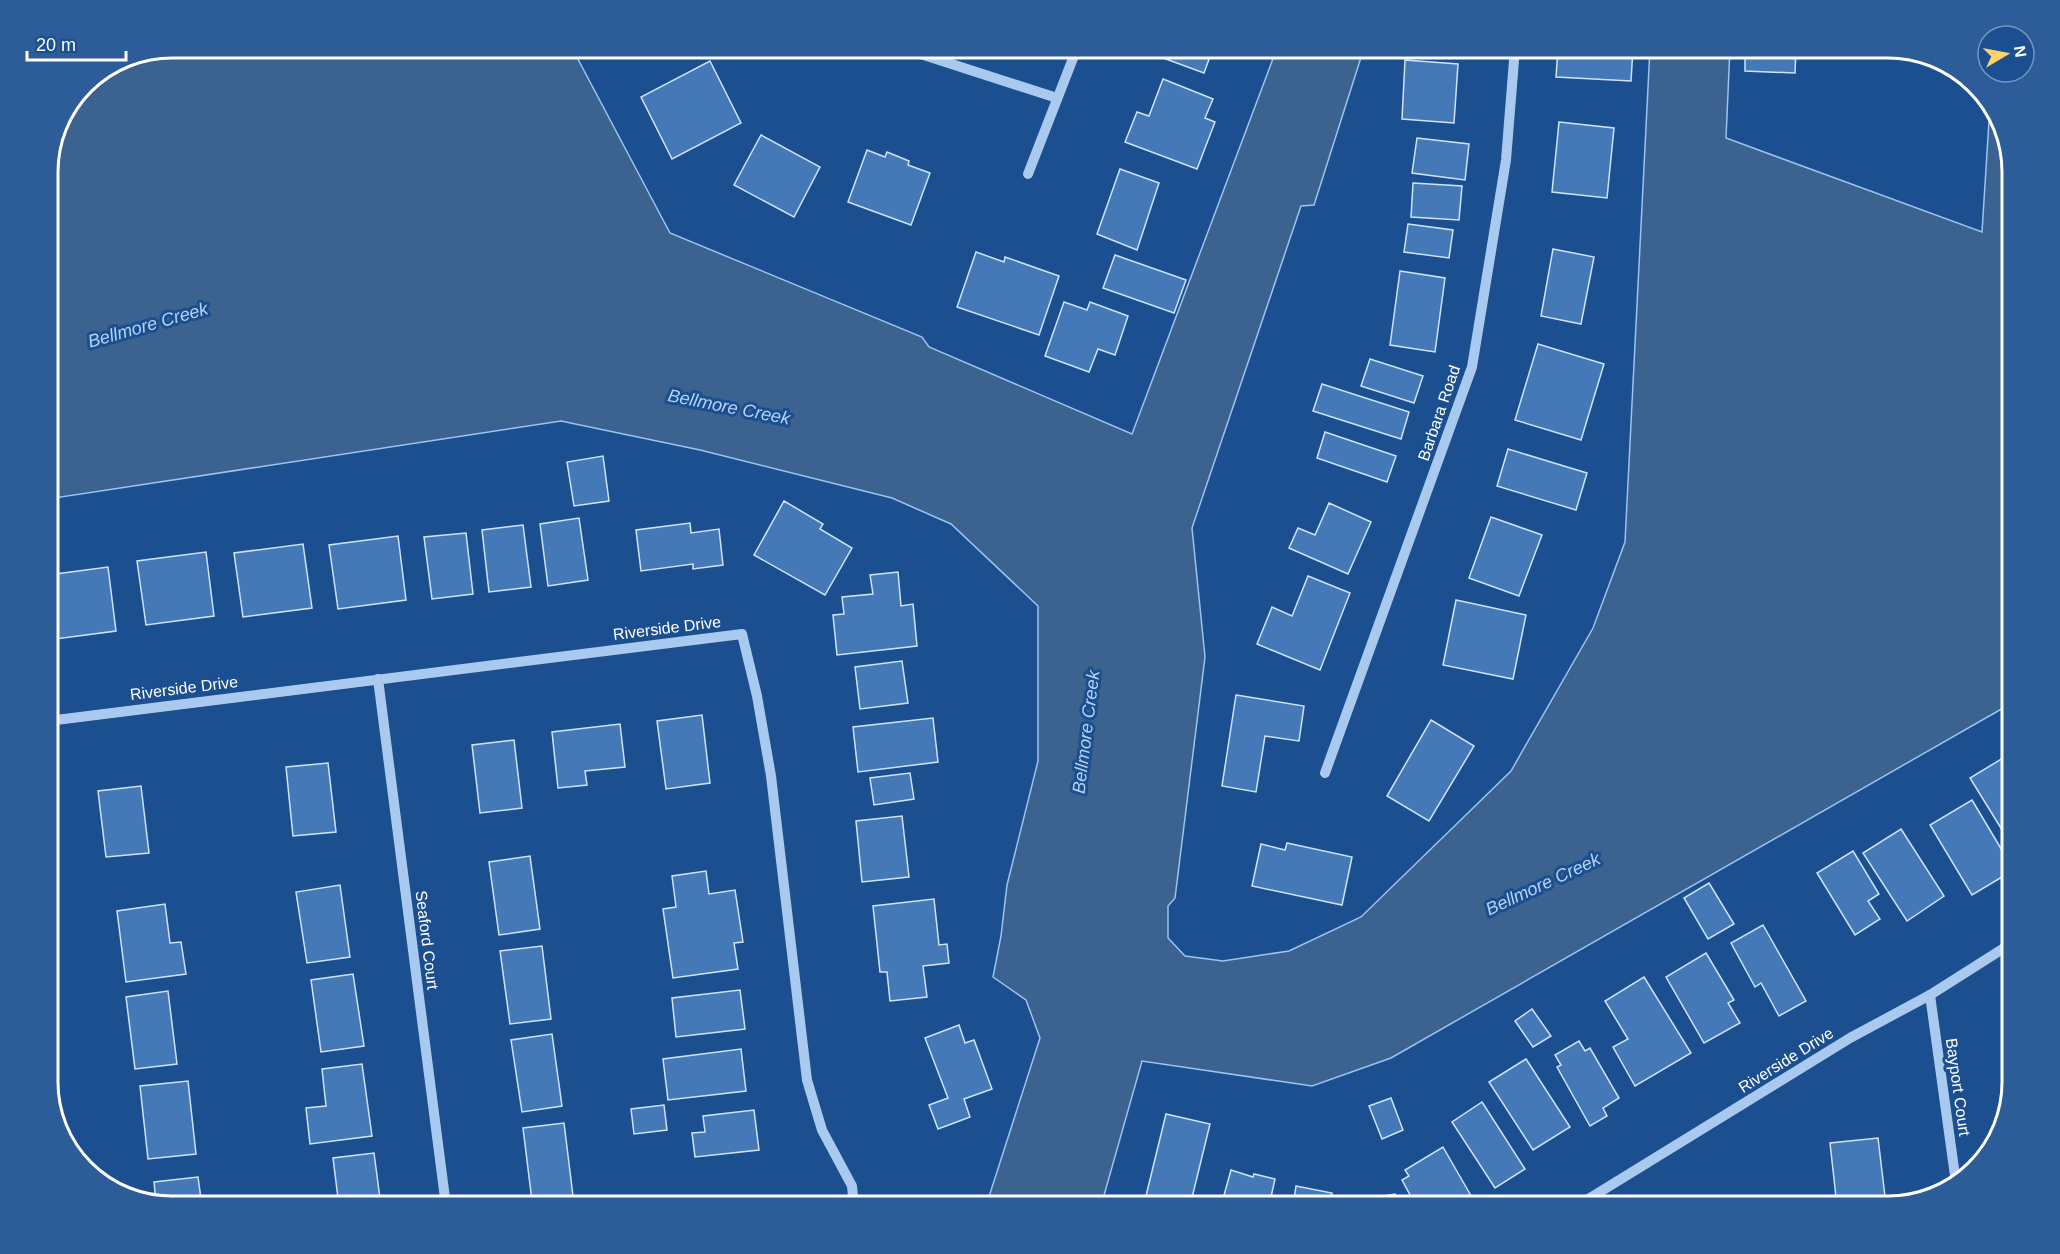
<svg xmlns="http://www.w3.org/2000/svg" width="2060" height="1254" font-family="Arial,sans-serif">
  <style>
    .water { fill: #3c6290; stroke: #9cc4f0; stroke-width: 1.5 }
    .building { fill: #4478b7; stroke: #cfe3fa; stroke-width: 1.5 }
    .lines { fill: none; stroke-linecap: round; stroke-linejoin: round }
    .minor { stroke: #a9c9ee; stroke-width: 10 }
    .labels { text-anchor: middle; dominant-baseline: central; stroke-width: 6; stroke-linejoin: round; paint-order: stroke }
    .street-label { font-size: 16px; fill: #fff; stroke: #1b4f8f }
    .water-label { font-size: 18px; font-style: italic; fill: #b5d3f5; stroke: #1b4f8f }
    .rim { fill: none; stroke: #fff; stroke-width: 3 }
  </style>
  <rect width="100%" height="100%" fill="#1b4f8f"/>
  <polygon class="water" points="172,48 572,48 670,233 922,337 929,347 1132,434 1277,48 1364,48 1314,205 1301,206 1192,528 1205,657 1175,898 1168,906 1168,938 1185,956 1223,961 1289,951 1361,917 1511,771 1593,628 1625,542 1650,48 1730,48 1726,138 1982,232 1990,105 1995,110 2012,164 2012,703 1391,1058 1312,1086 1142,1061 1101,1206 986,1206 1040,1038 1026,1000 993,977 1001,936 1007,885 1038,761 1038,606 951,524 892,498 700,450 561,421 48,499 48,164 61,118 85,84 125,57"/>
  <g class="building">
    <polygon points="1157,48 1213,48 1204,73 1155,55"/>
    <polygon points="1443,48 1467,48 1444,52"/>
    <polygon points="1558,48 1633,48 1631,81 1556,77"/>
    <polygon points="1745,48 1796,48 1795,73 1745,71"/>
    <polygon points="1405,60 1458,64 1454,123 1402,119"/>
    <polygon points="710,61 741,123 672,159 641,97"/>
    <polygon points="1163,79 1213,99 1205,118 1215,122 1197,169 1125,142 1137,112 1149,116"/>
    <polygon points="1559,122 1614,128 1607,198 1552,192"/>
    <polygon points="761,135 820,167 794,217 734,185"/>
    <polygon points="1417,138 1469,144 1465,180 1412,173"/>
    <polygon points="867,150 885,157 887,152 909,161 908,165 930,173 911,225 848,202"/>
    <polygon points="1120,169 1159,183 1137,250 1097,234"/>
    <polygon points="1413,183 1462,186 1459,220 1411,217"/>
    <polygon points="1408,224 1453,230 1449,258 1404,252"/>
    <polygon points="1553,249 1594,257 1581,324 1541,316"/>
    <polygon points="976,252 1004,262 1005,257 1059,276 1039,335 957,307"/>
    <polygon points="1115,255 1186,280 1174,313 1103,288"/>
    <polygon points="1400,271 1445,278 1435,352 1390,345"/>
    <polygon points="1064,302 1087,310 1090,302 1128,316 1115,355 1098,349 1089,372 1045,356"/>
    <polygon points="1538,344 1604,364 1581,440 1515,420"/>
    <polygon points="1370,359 1423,376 1414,403 1361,386"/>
    <polygon points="1322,384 1409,412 1401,439 1313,411"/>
    <polygon points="1325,432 1396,456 1387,482 1317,458"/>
    <polygon points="1508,449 1587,473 1576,510 1497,486"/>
    <polygon points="603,456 609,501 574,506 567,462"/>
    <polygon points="784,501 823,524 820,529 852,548 825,595 754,555"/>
    <polygon points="1329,503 1371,522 1348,574 1289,548 1298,528 1315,535"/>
    <polygon points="1491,517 1542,535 1519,596 1469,578"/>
    <polygon points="579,518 588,580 548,586 540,524"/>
    <polygon points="690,523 691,533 719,529 723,565 693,569 693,564 641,571 636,530"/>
    <polygon points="523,525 531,587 489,592 482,530"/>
    <polygon points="466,533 473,594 432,599 424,537"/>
    <polygon points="398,536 406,600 338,609 329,545"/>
    <polygon points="303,544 312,608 243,617 234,553"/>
    <polygon points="206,552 214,616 146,625 137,561"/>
    <polygon points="108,567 116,631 48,640 48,575"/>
    <polygon points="898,572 901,606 913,604 917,646 837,655 833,615 844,614 842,597 873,594 870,575"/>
    <polygon points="1308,576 1350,593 1320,670 1257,644 1272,607 1292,616"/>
    <polygon points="1456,600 1526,615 1513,679 1443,665"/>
    <polygon points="902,661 908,703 860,709 855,667"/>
    <polygon points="1236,695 1304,706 1299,741 1265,736 1256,792 1222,786"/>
    <polygon points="702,715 710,783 666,789 657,721"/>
    <polygon points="933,718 938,762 858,772 853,727"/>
    <polygon points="1431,720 1474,746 1429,821 1387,796"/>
    <polygon points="620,724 625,767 585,771 587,785 558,788 552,732"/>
    <polygon points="514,740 522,808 480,813 472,745"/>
    <polygon points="2008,755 2012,762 2012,846 1970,778"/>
    <polygon points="328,763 336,832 293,836 286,767"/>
    <polygon points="910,773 914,799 874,805 870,778"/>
    <polygon points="141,786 149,853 106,857 98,791"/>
    <polygon points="1972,800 2012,867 2012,871 1972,895 1930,825"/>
    <polygon points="902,816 909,877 862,882 856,821"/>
    <polygon points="1901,829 1944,896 1907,921 1863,853"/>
    <polygon points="1287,843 1352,857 1342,905 1252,886 1261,844 1285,850"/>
    <polygon points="1853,851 1879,894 1868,901 1880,919 1855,935 1817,873"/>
    <polygon points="530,856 540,929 499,935 489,862"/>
    <polygon points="706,871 709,894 735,890 743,942 734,943 738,969 673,978 663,909 676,907 672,876"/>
    <polygon points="1709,883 1734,924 1708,939 1684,898"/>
    <polygon points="340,885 350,957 307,963 296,892"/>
    <polygon points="934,899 939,945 947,944 949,963 923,966 927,997 890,1001 887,972 880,972 873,906"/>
    <polygon points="165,904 170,943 181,942 186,974 126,982 117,911"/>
    <polygon points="1763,925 1806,1001 1779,1016 1761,983 1755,987 1731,943"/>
    <polygon points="542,946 551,1019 510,1024 500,951"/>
    <polygon points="1706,953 1734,1000 1728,1003 1740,1023 1704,1043 1666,977"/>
    <polygon points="353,974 364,1046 321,1052 311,980"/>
    <polygon points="1644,977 1691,1053 1635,1086 1613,1047 1628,1039 1605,1001"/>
    <polygon points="740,990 745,1029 676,1037 672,998"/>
    <polygon points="168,991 177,1064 135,1069 126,997"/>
    <polygon points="1532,1009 1551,1036 1533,1047 1515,1021"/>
    <polygon points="959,1025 965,1043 974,1040 992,1089 964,1099 970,1117 938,1129 929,1105 948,1098 925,1038"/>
    <polygon points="552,1034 562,1106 522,1112 511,1040"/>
    <polygon points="1579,1041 1585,1051 1590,1048 1619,1098 1603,1108 1607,1116 1590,1126 1557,1067 1561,1065 1555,1055"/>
    <polygon points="741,1049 746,1091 668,1100 663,1059"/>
    <polygon points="1526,1059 1570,1127 1533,1150 1489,1082"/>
    <polygon points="362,1064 372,1136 310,1144 306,1108 326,1106 322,1069"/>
    <polygon points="188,1081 196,1154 148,1159 140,1086"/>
    <polygon points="1391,1098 1403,1130 1382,1139 1369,1106"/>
    <polygon points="1482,1102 1525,1169 1495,1188 1452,1122"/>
    <polygon points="664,1105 667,1130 634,1134 631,1109"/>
    <polygon points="754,1110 759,1150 695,1157 692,1133 705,1132 703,1116"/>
    <polygon points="1166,1114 1210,1124 1190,1206 1154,1206 1144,1204"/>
    <polygon points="564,1123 573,1196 532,1201 523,1128"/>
    <polygon points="1878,1138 1886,1205 1837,1206 1830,1143"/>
    <polygon points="1443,1147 1474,1201 1465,1206 1416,1206 1402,1180 1409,1176 1405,1170"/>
    <polygon points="374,1153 381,1206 339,1206 333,1158"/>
    <polygon points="1231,1170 1253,1177 1254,1174 1275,1179 1269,1206 1221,1206"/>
    <polygon points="198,1177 202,1206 172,1206 156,1202 154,1182"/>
    <polygon points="1296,1186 1332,1193 1329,1206 1293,1206"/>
    <polygon points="1395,1194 1397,1206 1345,1206 1345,1203"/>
    <polygon points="753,1199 754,1206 707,1206 707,1205"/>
  </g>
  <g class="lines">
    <g class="minor">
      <polyline points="902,48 1057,98"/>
      <polyline points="1028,174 1077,48"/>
      <polyline points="378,679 446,1206"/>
      <polyline points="48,721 742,634 757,696 771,776 807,1080 822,1130 852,1186 854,1206"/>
      <polyline points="1325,773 1472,367 1506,160 1515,48"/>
      <polyline points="1930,995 1956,1183"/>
      <polyline points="48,1040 58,1122"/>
      <polyline points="1577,1206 1850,1038 1930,995 2012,943"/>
    </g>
  </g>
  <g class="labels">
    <g class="street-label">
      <text transform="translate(1439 413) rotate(-71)">Barbara Road</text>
      <text transform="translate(667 628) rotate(-7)">Riverside Drive</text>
      <text transform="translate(184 688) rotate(-7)">Riverside Drive</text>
      <text transform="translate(427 940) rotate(83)">Seaford Court</text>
      <text transform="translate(1786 1060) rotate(-32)">Riverside Drive</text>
      <text transform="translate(1958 1087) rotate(82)">Bayport Court</text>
    </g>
    <g class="water-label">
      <text transform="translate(148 325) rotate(-16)">Bellmore Creek</text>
      <text transform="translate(729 407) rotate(11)">Bellmore Creek</text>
      <text transform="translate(1086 732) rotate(-83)">Bellmore Creek</text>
      <text transform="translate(1543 884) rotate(-25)">Bellmore Creek</text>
    </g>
  </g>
  <path d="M0 0H2060V1254H0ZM172 58H1888A114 114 0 0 1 2002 172V1082A114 114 0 0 1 1888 1196H172A114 114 0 0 1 58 1082V172A114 114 0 0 1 172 58Z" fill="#2d5d98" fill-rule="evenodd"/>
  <path class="rim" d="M172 58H1888A114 114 0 0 1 2002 172V1082A114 114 0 0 1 1888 1196H172A114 114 0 0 1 58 1082V172A114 114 0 0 1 172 58Z"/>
  <g transform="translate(2006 54) rotate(80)"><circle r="28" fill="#1b4f8f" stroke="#7695bc" stroke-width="1.5"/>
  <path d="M0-4.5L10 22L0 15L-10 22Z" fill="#ffd166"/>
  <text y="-9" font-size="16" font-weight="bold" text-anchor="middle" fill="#ffffff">N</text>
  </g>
  <path d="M27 51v9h99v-9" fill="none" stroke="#ffffff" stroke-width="3"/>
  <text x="36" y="51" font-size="18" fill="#ffffff" stroke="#1b4f8f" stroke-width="4.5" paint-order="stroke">20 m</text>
</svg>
